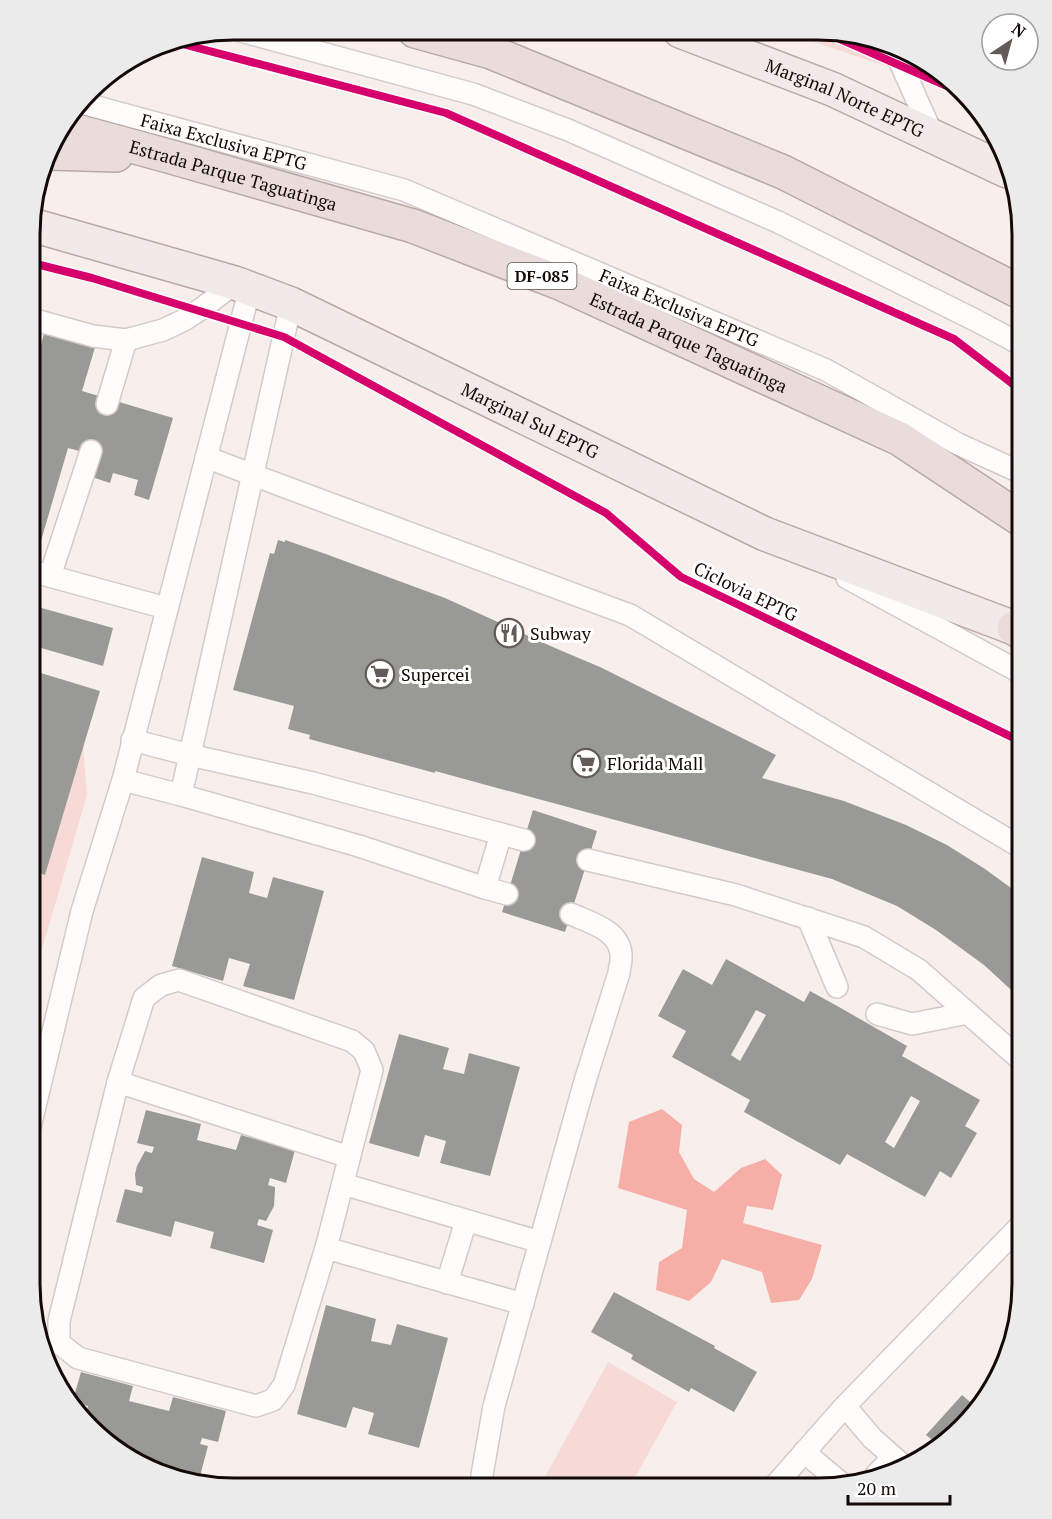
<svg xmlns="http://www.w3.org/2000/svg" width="1052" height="1519" font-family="'PT Serif',serif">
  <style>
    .green { fill: #f7dad6 }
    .water { fill: #f5afa6 }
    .building { fill: #999a96; fill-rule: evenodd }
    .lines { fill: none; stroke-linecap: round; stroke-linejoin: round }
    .lane-casing { stroke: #d5cac8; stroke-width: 24 }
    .primary-casing { stroke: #b8a8a6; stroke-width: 36 }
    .highway-casing { stroke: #b8a8a6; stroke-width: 36 }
    .lane { stroke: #fefdfc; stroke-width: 21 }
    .primary { stroke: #f1eae9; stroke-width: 33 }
    .highway { stroke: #e9dcdb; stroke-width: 33 }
    .cycleway-casing { stroke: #fff; stroke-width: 11 }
    .cycleway { stroke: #d6006c; stroke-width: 8 }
    .labels { text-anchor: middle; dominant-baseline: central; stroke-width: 6; stroke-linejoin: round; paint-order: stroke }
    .shield { fill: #fff; stroke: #5b5351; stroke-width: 1.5 }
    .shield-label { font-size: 16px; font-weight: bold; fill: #150907 }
    .street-label { font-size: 18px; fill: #150907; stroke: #fff }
    .poi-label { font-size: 18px; fill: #150907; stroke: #fff; text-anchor: start }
    .rim { fill: none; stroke: #150907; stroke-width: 3 }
  </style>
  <rect width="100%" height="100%" fill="#f8efed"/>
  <g class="green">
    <polygon points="784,32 844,32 942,72 957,90"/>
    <polygon points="31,695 80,707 87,795 31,987"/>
    <polygon points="608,1362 677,1402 629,1488 539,1488"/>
  </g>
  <polygon class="water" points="662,1109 682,1125 679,1152 694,1179 714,1192 741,1168 765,1159 782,1175 773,1210 747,1206 743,1223 822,1245 812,1279 799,1300 771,1303 762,1272 722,1259 711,1282 689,1301 656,1290 659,1262 682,1248 687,1210 618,1188 629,1122"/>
  <g class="building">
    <polygon points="48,319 99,334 82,391 173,418 149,500 134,495 138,480 113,473 110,483 92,477 98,456 68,448 32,572 32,378"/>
    <polygon points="278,540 285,542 285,540 323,553 445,598 555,648 600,667 776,755 762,778 844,801 906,825 947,845 985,869 1022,896 1022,1000 984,965 936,930 897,906 832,879 435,771 435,773 309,739 310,735 288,729 294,706 233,690 270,553 274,554"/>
    <polygon points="31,605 113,628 103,666 31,645"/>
    <polygon points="31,670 100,691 45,875 31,870"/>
    <polygon points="533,810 597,831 565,932 502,912"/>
    <polygon points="202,857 254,872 249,893 267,898 273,877 324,891 294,1000 243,986 250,964 229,958 223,981 172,966"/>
    <path d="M726,959L804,1002L810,991L839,1007L907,1046L902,1056L980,1100L965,1126L977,1133L951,1178L940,1171L925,1197L847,1154L840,1165L744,1112L750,1100L672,1057L686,1031L658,1016L677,980L683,969L712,985ZM756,1010L766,1015L740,1061L731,1055ZM911,1096L920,1101L894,1148L885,1142Z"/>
    <polygon points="399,1034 449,1048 443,1069 464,1074 469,1053 520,1067 490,1176 440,1163 446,1141 425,1135 419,1157 369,1143"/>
    <polygon points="146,1110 201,1124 197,1140 236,1150 241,1135 295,1150 286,1183 270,1178 268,1185 275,1187 275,1189 274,1206 266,1221 259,1219 257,1225 273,1230 264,1263 210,1248 214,1232 175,1221 171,1237 116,1222 125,1189 142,1193 143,1187 136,1185 135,1174 137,1166 145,1151 152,1153 154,1147 137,1143"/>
    <polygon points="614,1292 715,1346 714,1348 757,1372 734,1412 691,1388 689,1392 631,1359 633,1355 591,1332"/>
    <polygon points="326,1305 376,1319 371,1341 391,1345 397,1324 448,1338 419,1448 368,1434 374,1413 353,1407 346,1428 297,1414"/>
    <polygon points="81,1372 133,1386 129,1401 169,1411 173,1397 226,1411 218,1442 202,1438 200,1444 208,1446 199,1480 191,1478 190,1480 121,1454 86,1414 88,1406 76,1403 73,1400"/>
    <polygon points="991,1388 987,1398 936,1443 926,1435 962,1395 975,1406"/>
  </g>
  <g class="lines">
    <g class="lane-casing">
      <g id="lane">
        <polyline points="237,30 473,94 568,130 778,222 975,320 1022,345"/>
        <polyline points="896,53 933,136"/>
        <path id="s1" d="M82,103L404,190L826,370L958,444L1022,473"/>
        <polyline points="250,288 123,780 181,795 291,304"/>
        <polyline points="32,319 93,336 126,340 163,330 184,320 201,309 235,283"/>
        <polyline points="107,404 126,340"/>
        <polyline points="206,457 253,475 630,615 1022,848"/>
        <polyline points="31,571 166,608"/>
        <polyline points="50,576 91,451"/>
        <polyline points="847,578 1014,669 1022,674"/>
        <polyline points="132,740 190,755 313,783 501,834 485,888 359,846 181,795"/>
        <polyline points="501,834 524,840"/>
        <polyline points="588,860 736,895 864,937 919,970 1022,1061"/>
        <polyline points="485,888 507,894"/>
        <polyline points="808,918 837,987"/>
        <polygon points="179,980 352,1041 364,1051 372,1070 326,1248 284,1385 273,1400 256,1406 78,1358 59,1343 59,1321 118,1082 144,998 161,985"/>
        <polyline points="877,1014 912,1024 968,1013"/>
        <polyline points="118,1082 349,1157"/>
        <polyline points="30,1127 82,911 123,780"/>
        <polyline points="343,1184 540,1242"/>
        <polyline points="326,1248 523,1304"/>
        <polyline points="447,1283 466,1221"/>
        <polyline points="845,1406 872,1438 906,1468"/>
        <polyline points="804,1452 841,1483"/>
        <polyline points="876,1475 893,1457"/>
        <path d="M482,1488V1475L494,1406L585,1081L619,973C619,969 621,964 621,959C623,931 591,923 571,914"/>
        <polyline points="772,1489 845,1406 1022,1224"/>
      </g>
    </g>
    <g class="primary-casing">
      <g id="primary">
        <path id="s2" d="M680,31L832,89L1007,171"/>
        <path id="s3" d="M32,225L235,283L291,304L765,534L1014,628L1022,633"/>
      </g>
    </g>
    <g class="highway-casing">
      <g id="highway">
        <polyline points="415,31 491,52 783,172 1022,293"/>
        <path id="s4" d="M62,127L168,156L413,226L560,283L900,439L1022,520"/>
        <polyline points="50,153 116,155"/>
        <polyline points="1014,628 1022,631"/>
      </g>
    </g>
    <use href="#lane" class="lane"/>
    <use href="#primary" class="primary"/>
    <use href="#highway" class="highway"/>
    <g class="cycleway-casing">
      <g id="cycleway">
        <polyline points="824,32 956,90"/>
        <polyline points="171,41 446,113 954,339 1022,391"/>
        <polyline points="32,263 92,278 284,337 606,513 681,577 1022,742"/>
      </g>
    </g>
    <use href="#cycleway" class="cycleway"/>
  </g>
  <defs>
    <g id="restaurant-ring" transform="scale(1.5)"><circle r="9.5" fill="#fff" stroke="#645a58" stroke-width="1.5"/><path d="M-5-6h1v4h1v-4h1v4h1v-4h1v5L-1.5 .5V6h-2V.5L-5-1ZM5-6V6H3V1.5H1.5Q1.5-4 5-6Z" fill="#645a58"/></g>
    <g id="supermarket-ring" transform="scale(1.5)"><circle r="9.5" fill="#fff" stroke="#645a58" stroke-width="1.5"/><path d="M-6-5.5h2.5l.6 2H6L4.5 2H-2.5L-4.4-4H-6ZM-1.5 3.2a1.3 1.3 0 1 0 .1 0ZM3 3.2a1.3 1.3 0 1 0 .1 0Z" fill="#645a58"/></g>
  </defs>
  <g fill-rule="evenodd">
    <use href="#restaurant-ring" x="509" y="633"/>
    <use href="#supermarket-ring" x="380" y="674"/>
    <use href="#supermarket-ring" x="586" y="763"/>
  </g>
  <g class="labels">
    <rect class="shield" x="507.5" y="263" width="69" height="26" rx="4.5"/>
    <g class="shield-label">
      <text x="542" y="276">DF-085</text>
    </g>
    <g class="street-label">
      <text stroke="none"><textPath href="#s2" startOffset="178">Marginal Norte EPTG</textPath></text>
      <text stroke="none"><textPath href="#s1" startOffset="147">Faixa Exclusiva EPTG</textPath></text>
      <text stroke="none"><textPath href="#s4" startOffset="178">Estrada Parque Taguatinga</textPath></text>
      <text stroke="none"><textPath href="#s1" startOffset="633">Faixa Exclusiva EPTG</textPath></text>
      <text stroke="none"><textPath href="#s4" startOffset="664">Estrada Parque Taguatinga</textPath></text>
      <text stroke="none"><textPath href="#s3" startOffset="537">Marginal Sul EPTG</textPath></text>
      <text transform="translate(746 591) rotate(26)">Ciclovia EPTG</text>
    </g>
    <g class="poi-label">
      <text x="530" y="633">Subway</text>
      <text x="401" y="674">Supercei</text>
      <text x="607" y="763">Florida Mall</text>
    </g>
  </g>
  <path d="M0 0H1052V1519H0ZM234 40H818A194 194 0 0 1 1012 234V1284A194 194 0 0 1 818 1478H234A194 194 0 0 1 40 1284V234A194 194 0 0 1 234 40Z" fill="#ecebeb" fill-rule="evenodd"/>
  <path class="rim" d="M234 40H818A194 194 0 0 1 1012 234V1284A194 194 0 0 1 818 1478H234A194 194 0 0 1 40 1284V234A194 194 0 0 1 234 40Z"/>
  <g transform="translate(1010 42) rotate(36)"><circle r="28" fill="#ffffff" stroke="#a19d9c" stroke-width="1.5"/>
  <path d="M0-4.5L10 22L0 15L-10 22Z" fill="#645a58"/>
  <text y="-9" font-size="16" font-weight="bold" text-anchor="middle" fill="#150907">N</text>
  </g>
  <path d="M848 1495v9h102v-9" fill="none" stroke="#150907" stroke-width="3"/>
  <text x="857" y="1495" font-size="18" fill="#150907" stroke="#ffffff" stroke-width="4.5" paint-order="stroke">20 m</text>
</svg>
